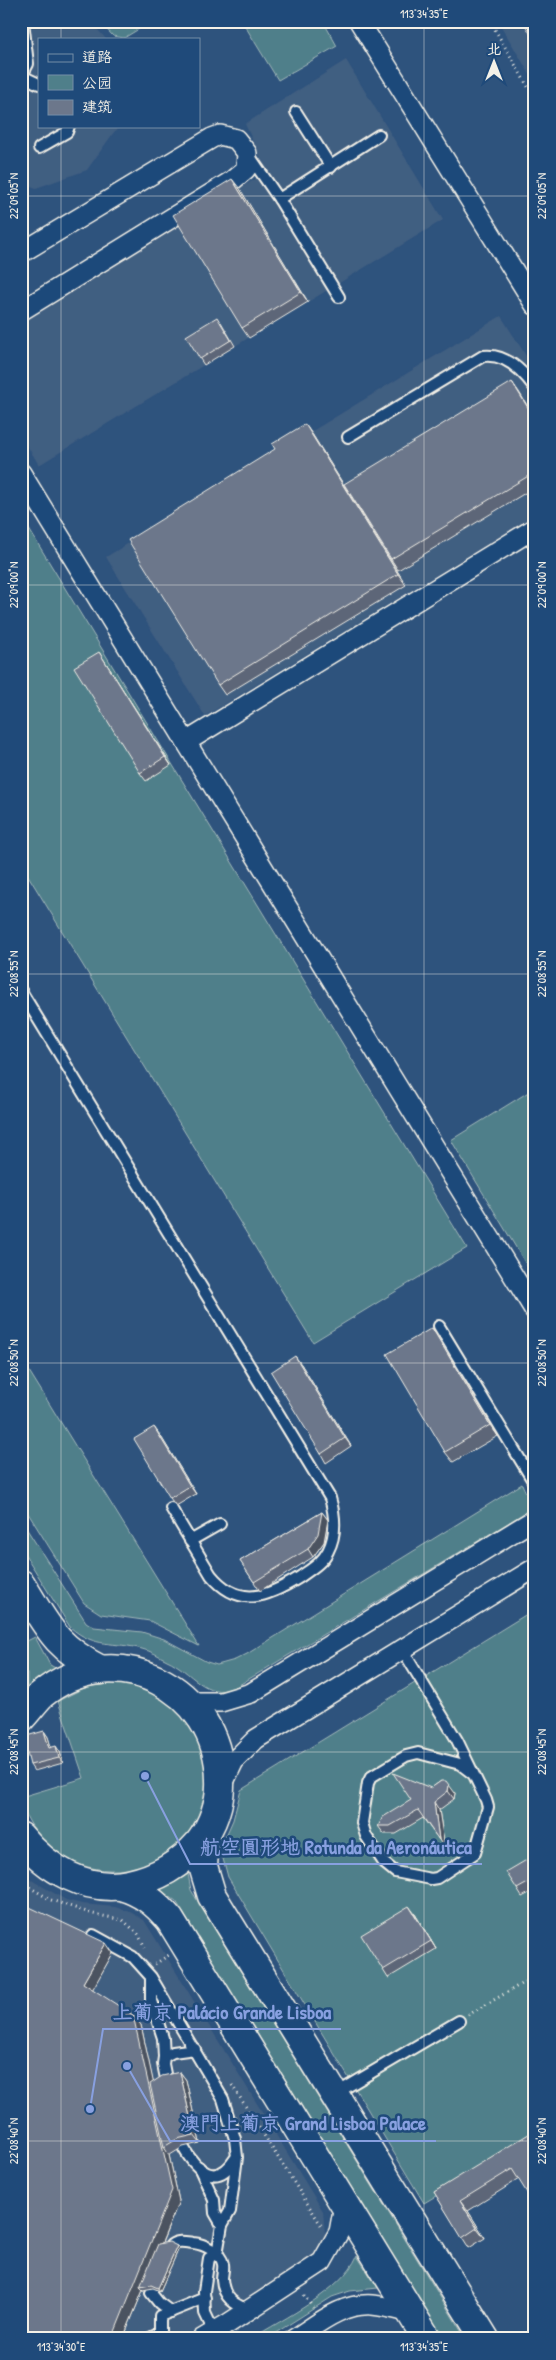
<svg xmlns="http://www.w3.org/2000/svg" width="556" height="2360" font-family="'Patrick Hand','LXGW WenKai TC',sans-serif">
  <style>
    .built { fill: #415e81 }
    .green { fill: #4f7f8a; stroke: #a2b8b9 }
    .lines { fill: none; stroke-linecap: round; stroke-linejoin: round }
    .service-casing { stroke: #f4f1e8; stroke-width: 14 }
    .minor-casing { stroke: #f4f1e8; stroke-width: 22 }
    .primary-casing { stroke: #f4f1e8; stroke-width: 31 }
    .path { stroke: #f4f1e8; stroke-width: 3; stroke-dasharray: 1 4; stroke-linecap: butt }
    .service { stroke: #1f4a7a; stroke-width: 10 }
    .minor { stroke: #1f4a7a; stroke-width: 19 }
    .primary { stroke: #1f4a7a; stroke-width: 28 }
    .wall { fill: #5d6678; stroke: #f4f1e8 }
    .shaded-wall { fill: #4c5361; stroke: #f4f1e8 }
    .building { fill: #6c778b; stroke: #f4f1e8 }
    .ticks { fill: none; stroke: #f4f1e8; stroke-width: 1; stroke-opacity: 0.45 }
    .leader { fill: none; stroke: #88a0e0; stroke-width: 2 }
    .callout-dot { fill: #88a0e0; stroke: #1f4a7a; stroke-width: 2 }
    .callout-label { font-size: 20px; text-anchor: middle; font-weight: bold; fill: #88a0e0; stroke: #1f4a7a; stroke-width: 5; stroke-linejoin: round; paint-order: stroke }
    .neatline { fill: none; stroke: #f4f1e8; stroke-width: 2 }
    .ticks-label { font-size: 12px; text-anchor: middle; fill: #f4f1e8 }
  </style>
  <rect width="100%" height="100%" fill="#2e537d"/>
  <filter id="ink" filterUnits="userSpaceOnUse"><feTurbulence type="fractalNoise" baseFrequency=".02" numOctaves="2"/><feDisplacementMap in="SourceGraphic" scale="10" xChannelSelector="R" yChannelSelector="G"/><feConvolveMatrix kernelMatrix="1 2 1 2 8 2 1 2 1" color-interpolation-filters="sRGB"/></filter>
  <g filter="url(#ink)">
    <g class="built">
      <polygon points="21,21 90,21 106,39 39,39 39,126 122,126 114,132 87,170 36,188 21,182"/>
      <polygon points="498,21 535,21 535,83"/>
      <polygon points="346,60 443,220 39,465 21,436 21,321 267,172 245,124"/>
      <polygon points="501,316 535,370 535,515 205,716 106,557"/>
      <polygon points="21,1874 66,1900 82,1904 115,1907 130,1912 144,1920 323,2211 325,2234 320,2248 313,2257 183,2339 21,2339"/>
    </g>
    <g class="green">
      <polygon points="99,21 152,21 124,38 113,36"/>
      <polygon points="242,21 323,21 337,46 278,80"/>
      <polygon points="21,516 467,1248 313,1342 21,864"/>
      <polygon points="535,1088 535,1279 451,1140"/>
      <polygon points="21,1358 199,1646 150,1621 101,1614 84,1603 21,1502"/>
      <path d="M522,1484C527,1496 534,1504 523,1514L234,1688C204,1699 192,1671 167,1660C159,1656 151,1651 142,1649C114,1641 95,1649 70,1627L21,1548V1520L86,1622L94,1627L142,1632L164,1639L207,1662L217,1665L235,1660L247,1654Z"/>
      <polygon points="535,1609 535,2137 424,2203 228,1877 222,1855 225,1838 233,1820 241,1790"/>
      <polygon points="35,1637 50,1665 59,1670 27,1688 27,1674 21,1664 21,1644"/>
      <path d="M117,1683C237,1699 233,1864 118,1870C97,1871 77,1866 60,1854C42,1842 23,1820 21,1797L84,1778L58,1701L86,1687Z"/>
      <polygon points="188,1874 191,1890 466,2339 444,2339 176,1901 160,1890"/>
      <path d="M357,2256L378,2288L350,2291L332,2297L266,2339H251C284,2318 342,2291 357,2256Z"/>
    </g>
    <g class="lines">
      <g class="service-casing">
        <g id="service">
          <polyline points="22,76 39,84"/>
          <polyline points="21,77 28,64 23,21"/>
          <polyline points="296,112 331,167"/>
          <polyline points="39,148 67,132 69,126"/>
          <polyline points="249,155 279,199 339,297"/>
          <polyline points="279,199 379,135"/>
          <path d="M348,437L483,356C506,353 523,371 535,388"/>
          <path d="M21,991L330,1498C335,1515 337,1534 328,1551C322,1563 311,1569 300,1577C268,1597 239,1609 211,1575L171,1508"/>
          <polyline points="439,1326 535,1484"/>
          <polyline points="190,1541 220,1524"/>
          <polyline points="402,1649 457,1740 486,1800 488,1807 475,1853 437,1878 431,1879 395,1872 384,1863 366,1836 362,1823 368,1783 371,1777 406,1756 418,1753 460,1764 473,1774"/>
          <polyline points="93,1935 133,1957 151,1977 223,2099 235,2139 237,2157 230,2211 222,2225 217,2254 209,2258 204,2291 205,2313 214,2332"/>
          <polyline points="151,1978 151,2001 163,2038 164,2057"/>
          <polyline points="167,2084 163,2064 164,2057 173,2052 195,2049"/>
          <polyline points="335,2094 459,2021"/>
          <path d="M183,2147C196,2170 216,2189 235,2159"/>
          <polyline points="199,2167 214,2200 215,2213 222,2225"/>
          <path d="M171,2245C178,2240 185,2242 193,2243C204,2244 221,2252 223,2264C224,2269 222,2274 222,2279C223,2297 235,2307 251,2309"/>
          <polyline points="153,2288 151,2293 159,2303 171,2312"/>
          <polyline points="148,2339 160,2333 160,2316 205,2298"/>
        </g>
      </g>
      <g class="minor-casing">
        <g id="minor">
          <polyline points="359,21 535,305"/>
          <polyline points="21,253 212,138 220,135 236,139 247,153 246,169 233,180 21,311"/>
          <polyline points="21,473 535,1311"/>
          <polyline points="186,742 535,528"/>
          <polyline points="190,1702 221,1702 251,1693 535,1519"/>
          <polyline points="221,1788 234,1761 256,1739 535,1568"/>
          <polyline points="202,2339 229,2323 322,2262 339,2232 344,2205"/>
          <path d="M294,2339C319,2323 342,2303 372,2305C385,2306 399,2310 411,2313"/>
        </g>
      </g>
      <g class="primary-casing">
        <g id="primary">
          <path d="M21,1584C48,1627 54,1646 101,1670"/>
          <path d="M21,1718C28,1711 34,1702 41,1695C114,1635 219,1687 220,1780C221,1802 213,1825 199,1843C180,1865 158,1878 129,1884C86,1893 47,1869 21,1837"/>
          <polyline points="205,1835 203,1866 212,1896 485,2339"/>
          <path d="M121,1886C142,1892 156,1903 170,1920L427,2339"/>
        </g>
      </g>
      <g class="path">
        <polyline points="490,21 535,99"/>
        <polyline points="21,1882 51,1900 93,1914 123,1920 138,1934 147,1951"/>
        <polyline points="155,1964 169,1955"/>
        <polyline points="468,2015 535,1976"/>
        <polyline points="232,2085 321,2225"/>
        <polyline points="304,2295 313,2308"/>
      </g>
      <use href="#service" class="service"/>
      <use href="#minor" class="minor"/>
      <use href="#primary" class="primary"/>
    </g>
    <g class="wall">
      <polygon points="240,189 308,302 249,338 242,328"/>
      <polygon points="221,322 235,346 204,365 200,359"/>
      <polygon points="512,382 535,418 535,487 398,570 391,559"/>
      <polygon points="312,434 406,585 225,695 218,685"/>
      <polygon points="104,660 171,765 146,781 140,773"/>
      <polygon points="439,1338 498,1436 453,1462 445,1452"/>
      <polygon points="301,1364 351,1446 326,1463 321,1454"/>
      <polygon points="160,1435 196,1494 176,1506 170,1498"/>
      <polygon points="322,1512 328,1520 324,1542 313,1557 260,1591 240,1561"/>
      <polygon points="44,1731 48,1737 51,1747 60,1752 63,1763 34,1771 30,1765"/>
      <polygon points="441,1781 455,1793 454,1799 439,1810 445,1848 423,1818 396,1834 384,1834 378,1826"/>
      <polygon points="535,1855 535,1890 522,1897 517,1889"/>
      <polygon points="21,1903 113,1953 92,1989 141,2025 153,2082 180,2072 186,2080 200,2143 183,2147 170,2155 169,2155 179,2201 162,2243 177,2246 179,2248 160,2291 153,2288 143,2290 123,2339"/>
      <polygon points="415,1914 436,1949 388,1978 383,1970"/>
      <polygon points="535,2135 535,2204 519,2179 468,2211 485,2238 469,2248 434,2192"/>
    </g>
    <g class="shaded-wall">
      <polygon points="232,179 240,189 308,302 301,292"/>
      <polygon points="512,382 519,392 535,418 535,419"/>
      <polygon points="305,424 312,434 406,585 398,574"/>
      <polygon points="99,652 104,660 171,765 165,757"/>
      <polygon points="432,1328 439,1338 498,1436 490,1425"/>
      <polygon points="295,1356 301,1364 351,1446 345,1438"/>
      <polygon points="154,1427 160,1435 196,1494 190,1486"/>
      <polygon points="322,1512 328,1520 324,1542 313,1557 308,1549"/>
      <polygon points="44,1731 48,1737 53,1754 49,1748"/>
      <polygon points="56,1746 60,1752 63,1763 59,1758"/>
      <polygon points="449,1785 455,1793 454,1799 448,1791"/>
      <polygon points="434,1802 439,1810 445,1848 439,1840"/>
      <polygon points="409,1906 415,1914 436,1949 431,1941"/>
      <polygon points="106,1943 113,1953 90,1994 83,1983"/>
      <polygon points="133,2015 141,2025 167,2145 164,2147 169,2155 179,2201 144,2286 140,2287 143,2290 123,2339 112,2339"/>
      <polygon points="180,2072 186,2080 200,2143 194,2135"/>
      <polygon points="460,2201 468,2211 485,2238 477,2228"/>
      <polygon points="177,2246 179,2248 160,2291 158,2288"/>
    </g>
    <g class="building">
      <polygon points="523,21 535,21 535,42"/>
      <polygon points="232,179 301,292 242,328 173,215"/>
      <polygon points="217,317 231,340 200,359 186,336"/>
      <polygon points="512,382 535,419 535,472 391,559 344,484"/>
      <polygon points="305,424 398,574 218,685 128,540 275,449 272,444"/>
      <polygon points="99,652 165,757 140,773 74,667"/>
      <polygon points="432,1328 490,1425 445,1452 387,1354"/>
      <polygon points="295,1356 345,1438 321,1454 271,1372"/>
      <polygon points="154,1427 190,1486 170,1498 134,1439"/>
      <polygon points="322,1512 318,1534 308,1549 254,1582 240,1561"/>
      <polygon points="44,1731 49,1748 56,1746 59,1758 30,1765 23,1737"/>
      <polygon points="393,1773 431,1788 441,1781 446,1781 449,1785 448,1791 434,1802 439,1840 418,1810 390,1826 378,1826 383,1817 411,1800"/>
      <polygon points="535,1855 535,1879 517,1889 506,1872"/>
      <polygon points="21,1903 106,1943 83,1983 133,2015 172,2190 112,2339 21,2339"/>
      <polygon points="409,1906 431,1941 383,1970 361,1935"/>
      <polygon points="180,2072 194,2135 177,2139 164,2147 150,2084 162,2076"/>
      <polygon points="532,2132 535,2136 535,2193 529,2196 512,2169 460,2201 477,2228 462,2238 434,2192"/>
      <polygon points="169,2242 177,2246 158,2288 151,2285 140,2287 158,2244"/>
    </g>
  </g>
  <path class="ticks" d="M61,21V39M424,21V2339M61,126V2339M21,196H535M21,585H535M21,974H535M21,1363H535M21,1752H535M21,2141H535"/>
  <path class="leader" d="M145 1776L190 1864H482M90 2109L103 2029H341M127 2066L170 2141H436"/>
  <g class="callout-dot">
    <circle cx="145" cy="1776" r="5"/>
    <circle cx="90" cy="2109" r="5"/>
    <circle cx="127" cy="2066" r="5"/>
  </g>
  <g class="callout-label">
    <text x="336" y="1854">航空圓形地 Rotunda da Aeronáutica</text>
    <text x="222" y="2019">上葡京 Palácio Grande Lisboa</text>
    <text x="303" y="2130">澳門上葡京 Grand Lisboa Palace</text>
  </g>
  <rect width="556" height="2360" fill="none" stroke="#1f4a7a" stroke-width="55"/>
  <rect x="38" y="38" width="162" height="90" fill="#1f4a7a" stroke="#748da6"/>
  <rect x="48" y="54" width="25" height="8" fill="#1f4a7a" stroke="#748da6"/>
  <text x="82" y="62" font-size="15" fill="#f4f1e8">道路</text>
  <rect x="48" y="75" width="25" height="15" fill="#4f7f8a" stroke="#748da6"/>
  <text x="82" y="88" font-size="15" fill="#f4f1e8">公园</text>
  <rect x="48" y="100" width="25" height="15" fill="#6c778b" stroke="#748da6"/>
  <text x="82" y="112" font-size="15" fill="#f4f1e8">建筑</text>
  <g transform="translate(494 62)" stroke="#1f4a7a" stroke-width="4" paint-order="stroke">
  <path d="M0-4L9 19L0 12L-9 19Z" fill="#f4f1e8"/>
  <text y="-8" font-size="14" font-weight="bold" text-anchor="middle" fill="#f4f1e8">北</text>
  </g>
  <rect x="28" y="28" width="500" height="2304" class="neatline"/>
  <g class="ticks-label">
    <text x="424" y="18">113°34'35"E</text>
    <text transform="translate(14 196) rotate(-90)" y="4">22°09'05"N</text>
    <text transform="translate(542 196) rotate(-90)" y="4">22°09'05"N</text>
    <text transform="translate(14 585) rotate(-90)" y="4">22°09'00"N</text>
    <text transform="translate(542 585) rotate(-90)" y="4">22°09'00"N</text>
    <text transform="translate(14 974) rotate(-90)" y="4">22°08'55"N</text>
    <text transform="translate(542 974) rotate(-90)" y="4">22°08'55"N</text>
    <text transform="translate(14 1363) rotate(-90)" y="4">22°08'50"N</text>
    <text transform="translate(542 1363) rotate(-90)" y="4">22°08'50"N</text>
    <text transform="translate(14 1752) rotate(-90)" y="4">22°08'45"N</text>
    <text transform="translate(542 1752) rotate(-90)" y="4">22°08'45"N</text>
    <text transform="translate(14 2141) rotate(-90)" y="4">22°08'40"N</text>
    <text transform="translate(542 2141) rotate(-90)" y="4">22°08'40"N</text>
    <text x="61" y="2351">113°34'30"E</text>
    <text x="424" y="2351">113°34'35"E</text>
  </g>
</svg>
